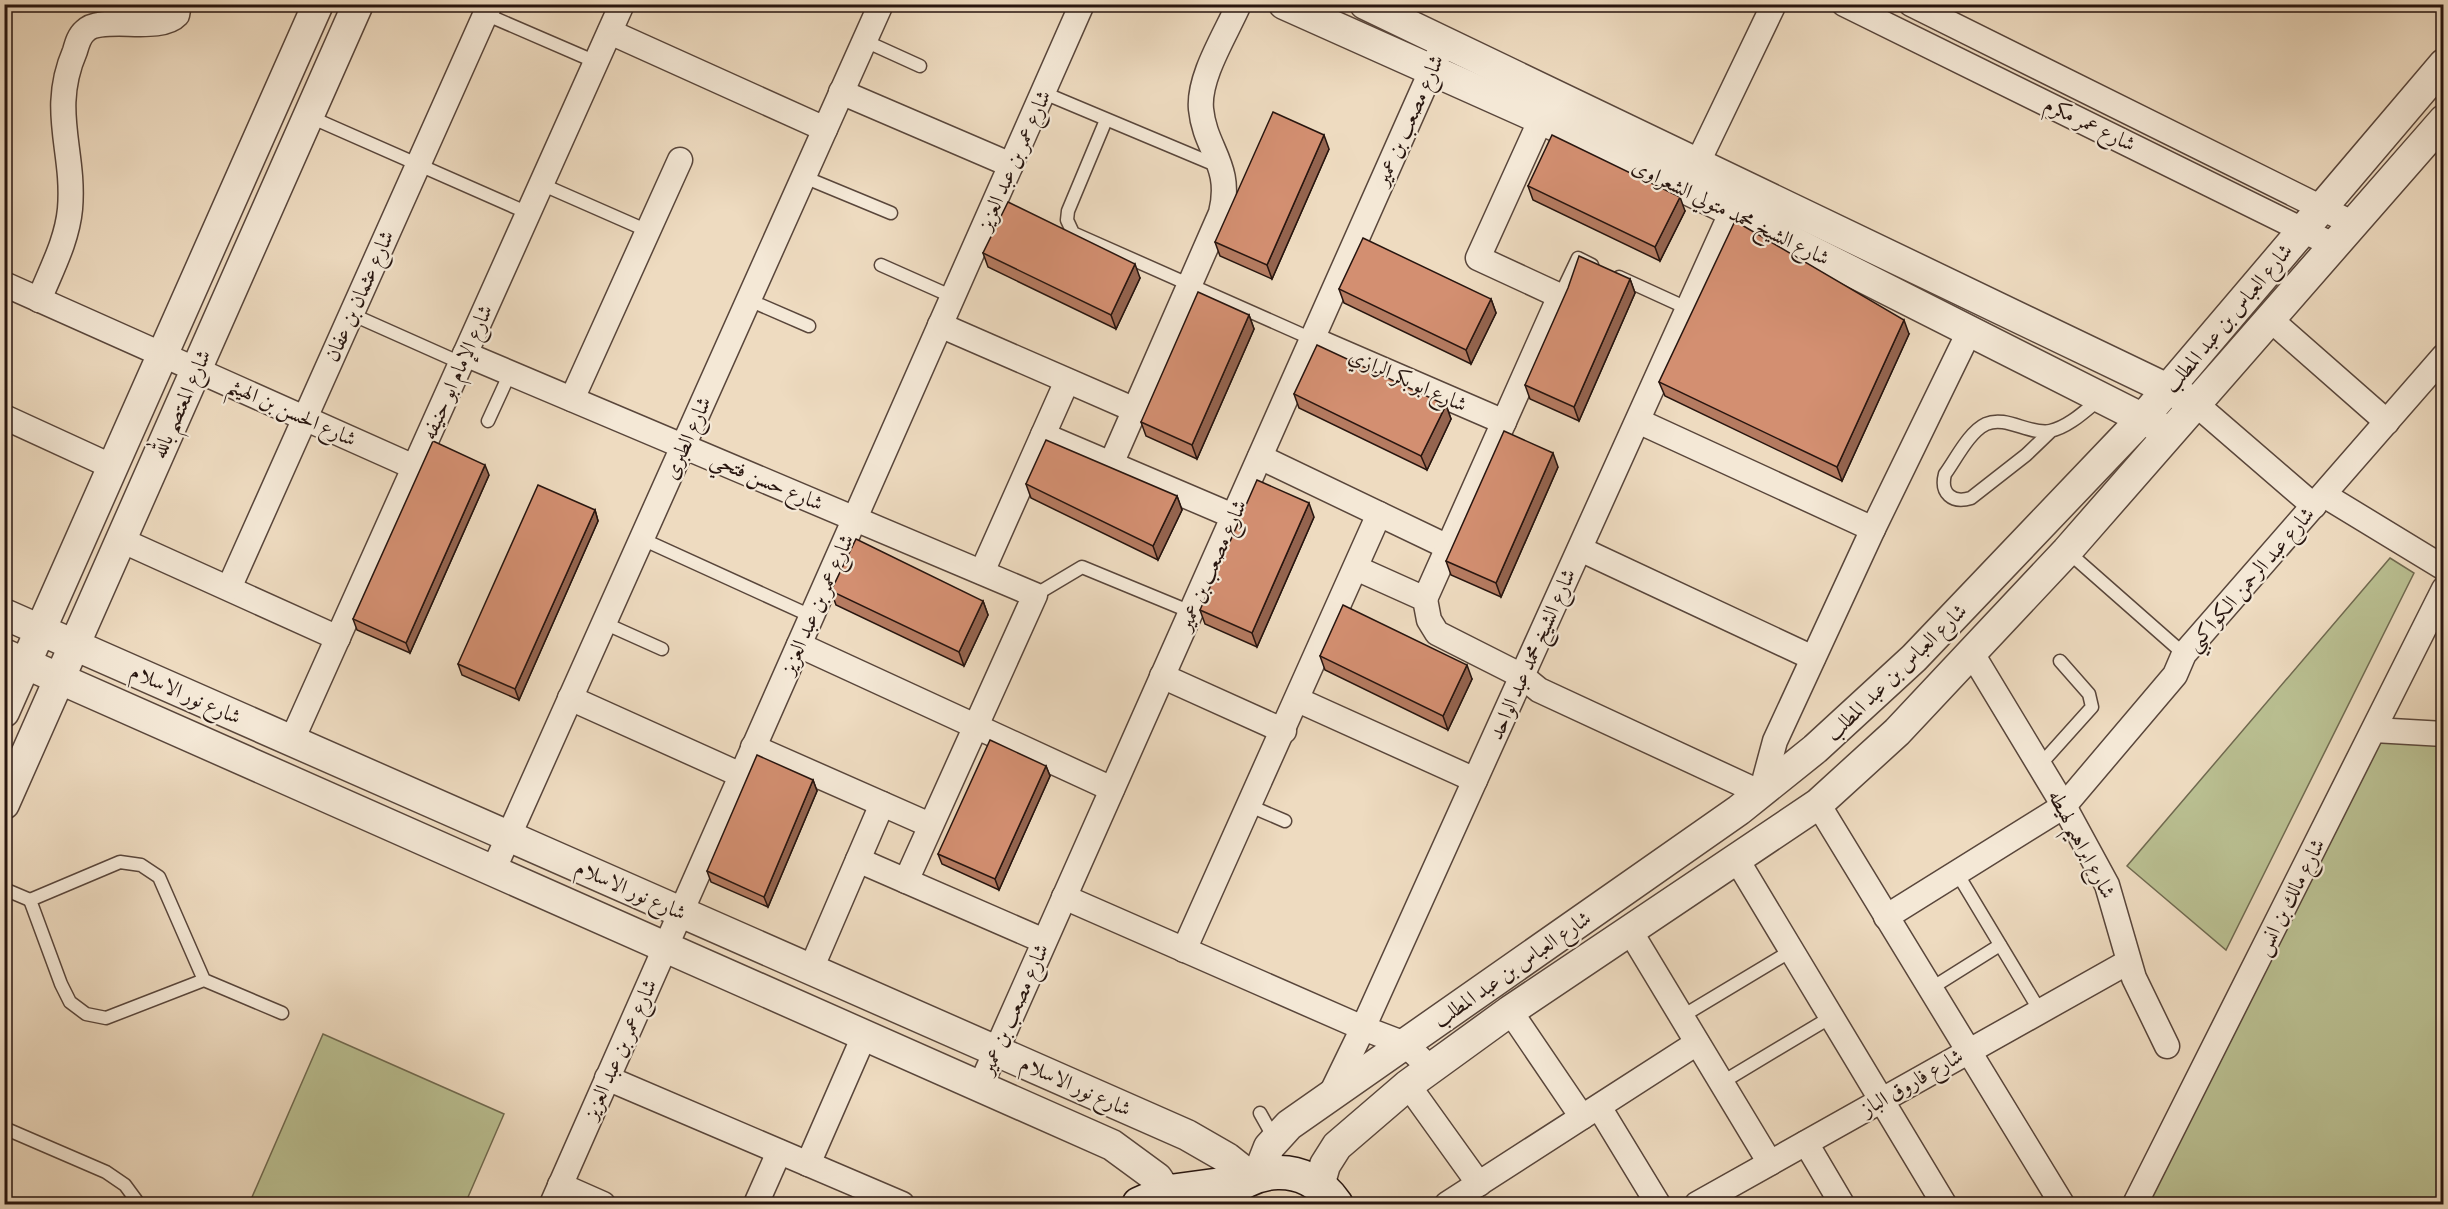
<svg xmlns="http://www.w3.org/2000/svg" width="2448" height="1209" font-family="Alegreya,Amiri,serif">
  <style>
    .green { fill: #bac092; stroke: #706a50; stroke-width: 1.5 }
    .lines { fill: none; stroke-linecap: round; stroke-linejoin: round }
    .service-casing { stroke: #59463b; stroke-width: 15 }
    .minor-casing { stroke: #59463b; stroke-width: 27 }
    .tertiary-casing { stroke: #59463b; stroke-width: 33 }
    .secondary-casing { stroke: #27150f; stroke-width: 36 }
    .service { stroke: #f4e8d6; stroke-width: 12 }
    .minor { stroke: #f4e8d6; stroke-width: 24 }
    .tertiary { stroke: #f4e8d6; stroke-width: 30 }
    .secondary { stroke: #f4e8d6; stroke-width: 33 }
    .wall { fill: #b57b61; stroke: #27150f; stroke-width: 1.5 }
    .shaded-wall { fill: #94644f; stroke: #27150f; stroke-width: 1.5 }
    .building { fill: #d38f71; stroke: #27150f; stroke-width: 1.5 }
    .labels { text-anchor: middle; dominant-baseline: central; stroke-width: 4.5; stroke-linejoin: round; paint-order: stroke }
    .street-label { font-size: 21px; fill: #27150f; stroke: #f4e8d6 }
  </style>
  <rect width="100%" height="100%" fill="#eedbc0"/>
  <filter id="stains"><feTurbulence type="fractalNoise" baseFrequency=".00333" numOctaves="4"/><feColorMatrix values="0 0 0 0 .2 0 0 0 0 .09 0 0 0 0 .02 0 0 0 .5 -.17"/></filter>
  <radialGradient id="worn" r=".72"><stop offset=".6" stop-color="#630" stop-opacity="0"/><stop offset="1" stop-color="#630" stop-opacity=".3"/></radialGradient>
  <g class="green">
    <polygon points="2390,558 2414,573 2226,950 2127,866"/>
    <polygon points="2377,734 2443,737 2443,1204 2136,1204"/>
    <polygon points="323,1034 504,1114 465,1204 249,1204"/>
  </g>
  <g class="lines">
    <g class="service-casing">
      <g id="service">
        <polyline points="485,14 596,62"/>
        <polyline points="865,41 920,66"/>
        <polyline points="1044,93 1218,166"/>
        <polyline points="308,116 528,213"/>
        <polyline points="1106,120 1068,211 1067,220 1073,233 1312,339"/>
        <polyline points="804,177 891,213"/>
        <polyline points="541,184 648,231"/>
        <polyline points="881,265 953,297"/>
        <polyline points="1619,277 1689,309"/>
        <polyline points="1560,296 1578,258 1592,265"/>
        <polyline points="749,300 809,326"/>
        <polyline points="351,314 461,363"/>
        <polyline points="488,421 510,373"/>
        <path d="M2051,431L2026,455L1971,498C1952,504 1940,493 1945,474C1956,459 1969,432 1986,424C2006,415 2029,435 2050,431C2069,427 2086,410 2101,398"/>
        <polyline points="642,539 811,616"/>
        <polyline points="2067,551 2184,654"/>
        <polyline points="1035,595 1082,567 1191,612"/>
        <polyline points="604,623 662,649"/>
        <polyline points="2039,766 2092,707 2089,694 2060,661"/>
        <polyline points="1250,806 1285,821"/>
        <polyline points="1957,873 2040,1011"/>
        <polyline points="4,889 30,900"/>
        <polyline points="204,980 106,1018 86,1014 70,1002 61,984 30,900 120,862 141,865 159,877 204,980 282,1013"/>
        <polyline points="1930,989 2000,945"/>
        <polyline points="1681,1017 1791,951"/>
        <polyline points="1721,1083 1831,1017"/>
        <polyline points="1260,1113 1274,1138"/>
        <polyline points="4,1128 106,1172 125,1185 139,1204"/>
      </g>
    </g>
    <g class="minor-casing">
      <g id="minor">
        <polyline points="1844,4 2335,246"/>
        <polyline points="1911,4 2354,224"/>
        <polyline points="610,32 825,129"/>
        <polyline points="841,92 1011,165"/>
        <polyline points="1697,164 1774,4"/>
        <polyline points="4,284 414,467"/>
        <path d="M39,300C51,270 67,241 70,209C75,150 49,111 75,51C77,44 79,36 85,31C101,14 159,34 177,15L179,4"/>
        <polyline points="2271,320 2387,422"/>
        <polyline points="940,325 1135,410"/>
        <polyline points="1312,339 1504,422"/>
        <polyline points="465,354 1035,595 906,881"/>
        <polyline points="572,399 680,160"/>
        <polyline points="2197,405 2314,506"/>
        <polyline points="4,417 113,467"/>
        <polyline points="1638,421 1873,529"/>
        <polyline points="1043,435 1233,516"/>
        <polyline points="1260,457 1448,547"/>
        <path d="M1111,464L1221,213C1233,165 1205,150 1201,109C1198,77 1226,34 1239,4"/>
        <polyline points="2324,495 2444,568"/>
        <polyline points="121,540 338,638"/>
        <polyline points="1580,549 1813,658"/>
        <polyline points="1356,568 1425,599 1429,620 1437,633 1522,676 1539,690 1761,793 1775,741 1873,529 1969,332"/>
        <polyline points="982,572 1067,381"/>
        <polyline points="229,588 490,4"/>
        <polyline points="1425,599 1560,296 1478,258 1541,119"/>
        <polyline points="799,645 1112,789"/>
        <polyline points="1971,652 2064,806 2107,885 2134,978 2167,1046"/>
        <polyline points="1162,676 1284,731"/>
        <polyline points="570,698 741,775"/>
        <polyline points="1298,700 1475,780"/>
        <polyline points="2374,730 2444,734"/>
        <polyline points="292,740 622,4"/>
        <polyline points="753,747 930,825"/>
        <polyline points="1818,804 2062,1204"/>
        <polyline points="858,860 1044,941"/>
        <polyline points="1737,860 1944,1204"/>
        <polyline points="493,871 881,4"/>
        <polyline points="1064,897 1363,1028 1405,1044 1430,1068"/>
        <polyline points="1886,917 2064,806 2175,675 2184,654 2444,356"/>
        <polyline points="1630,931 1770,1163"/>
        <polyline points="1184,950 1379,514"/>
        <polyline points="811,969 882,804"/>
        <polyline points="1510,1011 1582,1117"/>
        <polyline points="607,1078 902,1204"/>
        <polyline points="1408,1085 1479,1184"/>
        <polyline points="980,1087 1444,42"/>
        <polyline points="1330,1096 1363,1028 1732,211"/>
        <polyline points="1599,1107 1658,1204"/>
        <polyline points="1806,1143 1842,1204"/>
        <polyline points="808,1164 864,1036"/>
        <polyline points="560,1185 603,1204"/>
        <polyline points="552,1204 1082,4"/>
        <polyline points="756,1204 779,1152"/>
        <polyline points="1447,1204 1697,1043"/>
        <polyline points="1697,1204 2128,962"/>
        <polyline points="2135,1204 2444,589"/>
      </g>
    </g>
    <g class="tertiary-casing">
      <g id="tertiary">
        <polyline points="1284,4 1541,119 1732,211 2159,427"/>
        <polyline points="1365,4 2184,397"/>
        <polyline points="4,614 1187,1135 1227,1158 1251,1177"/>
        <polyline points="4,654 1112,1145 1157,1178 1174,1204"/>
        <polyline points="4,712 318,4"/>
        <polyline points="4,804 358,4"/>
        <polyline points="1258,1175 1269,1147 1289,1125 1739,810 1815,749 1914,658 2143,418 2444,64"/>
        <polyline points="1319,1186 1325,1165 1337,1146 1408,1085 1510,1011 1818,804 1897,732 2067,551 2444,120"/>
      </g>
    </g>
    <g class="secondary-casing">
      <g id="secondary">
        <polyline points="1139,1204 1166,1192 1240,1182"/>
        <path d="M1217,1204C1250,1165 1305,1159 1336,1204"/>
      </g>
    </g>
    <use href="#service" class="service"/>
    <use href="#minor" class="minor"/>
    <use href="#tertiary" class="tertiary"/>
    <use href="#secondary" class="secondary"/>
  </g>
  <g class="wall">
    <polygon points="1329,149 1272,279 1220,256 1215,242"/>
    <polygon points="1528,186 1685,211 1660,261 1533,200"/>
    <polygon points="983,253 1140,278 1116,329 988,267"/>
    <polygon points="1630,279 1635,293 1579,421 1530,399 1525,385"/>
    <polygon points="1339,289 1491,299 1496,313 1471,364 1344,303"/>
    <polygon points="1249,315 1254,329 1197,459 1146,436 1141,422"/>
    <polygon points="1909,334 1842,481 1665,396 1659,382"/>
    <polygon points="1294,394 1446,405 1451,419 1427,470 1299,408"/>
    <polygon points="1558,467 1501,597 1451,575 1446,561"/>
    <polygon points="489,475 410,653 357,630 353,619"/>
    <polygon points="1026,484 1177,496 1182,510 1158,560 1031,498"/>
    <polygon points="595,510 598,521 519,700 462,675 458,664"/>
    <polygon points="1314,517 1257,647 1205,624 1200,610"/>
    <polygon points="831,591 983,601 988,615 964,666 836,605"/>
    <polygon points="1320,656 1472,679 1448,730 1325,670"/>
    <polygon points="1046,766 1050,776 999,890 942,864 938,854"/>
    <polygon points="813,780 817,791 768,907 711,882 707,871"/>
  </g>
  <g class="shaded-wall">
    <polygon points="1324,135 1329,149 1272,279 1267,265"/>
    <polygon points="1680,197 1685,211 1660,261 1655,247"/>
    <polygon points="1135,264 1140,278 1116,329 1111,315"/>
    <polygon points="1630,279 1635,293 1579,421 1574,407"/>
    <polygon points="1491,299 1496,313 1471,364 1466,350"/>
    <polygon points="1249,315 1254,329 1197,459 1192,445"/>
    <polygon points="1904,320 1909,334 1842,481 1837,467"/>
    <polygon points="1446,405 1451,419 1427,470 1421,456"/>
    <polygon points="1553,453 1558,467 1501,597 1496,583"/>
    <polygon points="485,465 489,475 410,653 406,643"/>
    <polygon points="1177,496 1182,510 1158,560 1153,546"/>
    <polygon points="1309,503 1314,517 1257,647 1252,633"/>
    <polygon points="595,510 598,521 519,700 515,689"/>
    <polygon points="983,601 988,615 964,666 959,652"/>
    <polygon points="1467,665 1472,679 1448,730 1443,716"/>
    <polygon points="1046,766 1050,776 999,890 995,879"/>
    <polygon points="813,780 817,791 768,907 764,897"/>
  </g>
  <g class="building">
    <polygon points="1273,112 1324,135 1267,265 1215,242"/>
    <polygon points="1552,135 1680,197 1655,247 1528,186"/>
    <polygon points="1008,202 1135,264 1111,315 983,253"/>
    <polygon points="1735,221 1904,320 1837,467 1659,382"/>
    <polygon points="1363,238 1491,299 1466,350 1339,289"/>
    <polygon points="1579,256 1630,279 1574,407 1525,385 1568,288"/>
    <polygon points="1198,292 1249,315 1192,445 1141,422"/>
    <polygon points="1317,345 1446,405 1421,456 1294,394"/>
    <polygon points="1504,431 1553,453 1496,583 1446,561"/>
    <polygon points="1046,440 1177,496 1153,546 1026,484"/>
    <polygon points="433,441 485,465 406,643 353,619"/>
    <polygon points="1257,480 1309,503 1252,633 1200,610"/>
    <polygon points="538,485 595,510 515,689 458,664"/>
    <polygon points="856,539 983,601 959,652 831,591"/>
    <polygon points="1343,605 1467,665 1443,716 1320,656"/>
    <polygon points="990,740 1046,766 995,879 938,854"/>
    <polygon points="757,755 813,780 764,897 707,871"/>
  </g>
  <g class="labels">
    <g class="street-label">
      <text transform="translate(1409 120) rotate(-66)">شارع مصعب بن عمير</text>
      <text transform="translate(2090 124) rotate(26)">شارع عمر مكرم</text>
      <text transform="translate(1014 160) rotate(-66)">شارع عمر بن عبد العزيز</text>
      <text transform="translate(1731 212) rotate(26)">شارع الشيخ محمد متولي الشعراوى</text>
      <text transform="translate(359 296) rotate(-66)">شارع عثمان بن عفان</text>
      <text transform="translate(2228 318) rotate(-50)">شارع العباس بن عبد المطلب</text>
      <text transform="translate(457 372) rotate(-66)">شارع الإمام ابو حنيفه</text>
      <text transform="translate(1408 380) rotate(24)">شارع ابو بكر الرازي</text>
      <text transform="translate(181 404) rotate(-66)">شارع المعتصم بالله</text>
      <text transform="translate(292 412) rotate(24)">شارع الحسن بن الهيثم</text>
      <text transform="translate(687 438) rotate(-66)">شارع الطبرى</text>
      <text transform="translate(767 481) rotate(23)">شارع حسن فتحي</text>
      <text transform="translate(1212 565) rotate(-66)">شارع مصعب بن عمير</text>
      <text transform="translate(2250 579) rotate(-49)">شارع عبد الرحمن الكواكبي</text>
      <text transform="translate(817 604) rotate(-66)">شارع عمر بن عبد العزيز</text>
      <text transform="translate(1532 654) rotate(-66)">شارع الشيخ محمد عبد الواحد</text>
      <text transform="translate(1896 672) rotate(-44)">شارع العباس بن عبد المطلب</text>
      <text transform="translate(186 694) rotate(24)">شارع نور الاسلام</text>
      <text transform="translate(2082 844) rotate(62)">شارع ابراهيم لهيطه</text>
      <text transform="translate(631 890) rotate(24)">شارع نور الاسلام</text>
      <text transform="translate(2290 897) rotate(-63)">شارع مالك بن انس</text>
      <text transform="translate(1512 969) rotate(-35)">شارع العباس بن عبد المطلب</text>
      <text transform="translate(1014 1009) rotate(-66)">شارع مصعب بن عمير</text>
      <text transform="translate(620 1049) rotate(-66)">شارع عمر بن عبد العزيز</text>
      <text transform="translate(1912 1082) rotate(-30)">شارع فاروق الباز</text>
      <text transform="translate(1076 1086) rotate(24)">شارع نور الاسلام</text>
    </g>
  </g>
  <rect width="2448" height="1209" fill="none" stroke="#eedbc0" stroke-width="24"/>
  <rect x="6" y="6" width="2436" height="1197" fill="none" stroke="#27150f" stroke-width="3"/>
  <rect x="12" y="12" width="2424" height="1185" fill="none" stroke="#27150f" stroke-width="1.5"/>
  <rect width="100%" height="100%" filter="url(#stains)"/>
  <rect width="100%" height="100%" fill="url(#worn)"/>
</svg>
